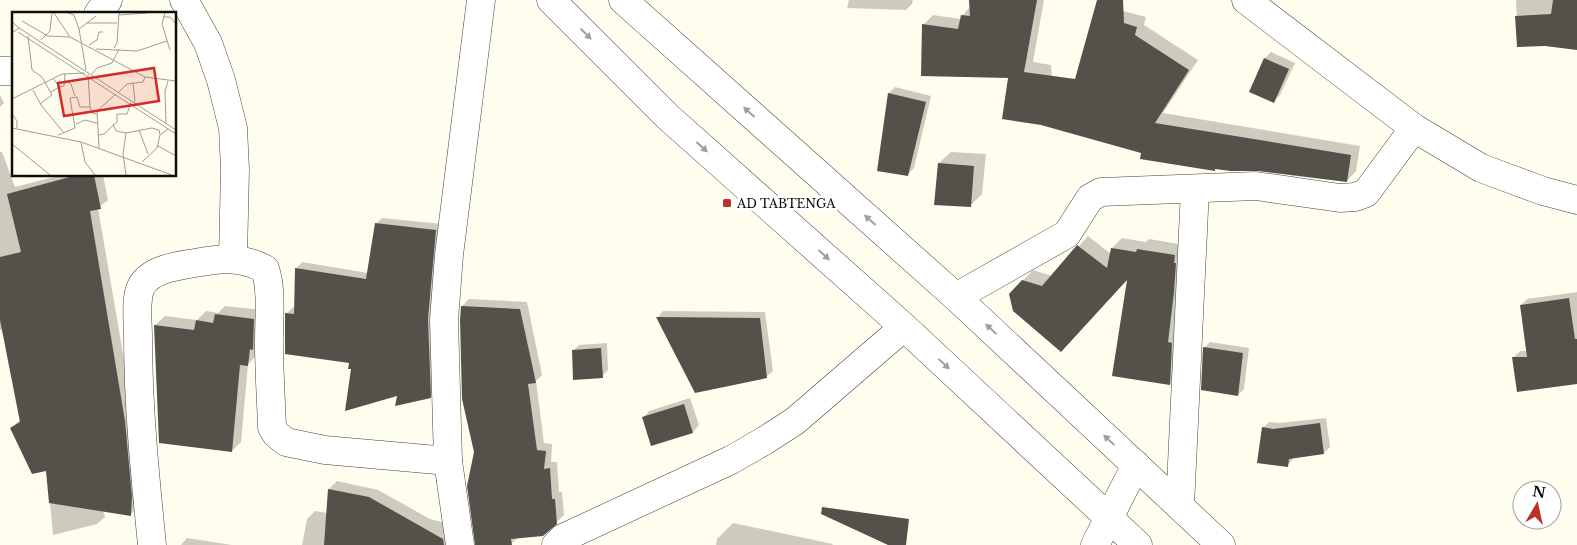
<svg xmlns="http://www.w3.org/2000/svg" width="1577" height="545" font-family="'Libre Baskerville',serif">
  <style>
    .shadow { fill: #0003 }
    .building { fill: #56504a }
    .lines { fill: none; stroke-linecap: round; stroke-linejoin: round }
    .minor-casing { stroke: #414141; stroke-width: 29 }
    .tertiary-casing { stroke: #414141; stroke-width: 29 }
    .minor { stroke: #fff; stroke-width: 28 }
    .tertiary { stroke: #fff; stroke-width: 28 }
    .oneway { fill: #9f9f9f }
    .poi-dot { fill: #bd3126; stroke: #fff; stroke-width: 2 }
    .labels { text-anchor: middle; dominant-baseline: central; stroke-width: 5; stroke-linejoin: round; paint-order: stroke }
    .poi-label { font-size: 12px; fill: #0e0e0e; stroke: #fff; text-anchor: start }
    .inset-road { fill: none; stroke: #9f9e94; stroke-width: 1 }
    .view { fill: #d62828; fill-opacity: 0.15; stroke: #d62828; stroke-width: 2.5 }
    .inset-edge { fill: none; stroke: #0e0e0e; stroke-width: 2.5 }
  </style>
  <rect width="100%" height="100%" fill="#fffeee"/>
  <g class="shadow">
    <polygon points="849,0 913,0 912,4 906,10 847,8"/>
    <polygon points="970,0 1044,0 1033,62 1051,65 1055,115 1009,77 923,25 933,15 961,19 962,16 970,7"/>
    <polygon points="1516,0 1577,0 1577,49 1545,44 1518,46"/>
    <polygon points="1104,6 1146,17 1144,25 1198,60 1163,113 1360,146 1356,171 1347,181 1258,169 1217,168 1215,170 1142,152"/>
    <polygon points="1271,52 1295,63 1280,95 1274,101 1251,91 1265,58"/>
    <polygon points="895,87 931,96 914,168 908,174 889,93"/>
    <polygon points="0,95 4,103 0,107"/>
    <polygon points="0,152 2,152 15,187 62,175 103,175 108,200 98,208 133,412 138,507 130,515 103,510 105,517 97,524 53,535 47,470 11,428 21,419 3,329 0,330"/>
    <polygon points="951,152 986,154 982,194 970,206 939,163"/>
    <polygon points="382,218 442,224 436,391 430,397 398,394 353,368 350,362 286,314 293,307 295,308 296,269 302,262 368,273 376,224"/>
    <polygon points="1088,236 1111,254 1112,248 1122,238 1146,242 1149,239 1185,245 1180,374 1170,384 1129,278 1010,294 1033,270 1052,276"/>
    <polygon points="1577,292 1577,383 1514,357 1520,351 1528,351 1521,305 1527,299"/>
    <polygon points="469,299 527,302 542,375 536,381 544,443 552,444 551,462 557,462 559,492 562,492 564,515 543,535 519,537 510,545 484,545 462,306"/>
    <polygon points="225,306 263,310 257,355 248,364 241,442 232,451 155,325 165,316 197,320 206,311 218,313"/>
    <polygon points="663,311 765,312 773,371 766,377 658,317"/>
    <polygon points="1210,342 1249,348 1244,389 1238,395 1204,348"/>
    <polygon points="607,343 608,370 602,376 573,351 579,345"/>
    <polygon points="690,398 699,425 693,432 652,445 643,418 649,411"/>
    <polygon points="1326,418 1330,447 1324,453 1294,458 1287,466 1263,428 1269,422 1280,423"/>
    <polygon points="337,481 378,490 430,519 450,524 454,545 302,545 307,519 315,511 327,513 329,489"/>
    <polygon points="733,523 833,544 832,545 716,545 717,539"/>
    <polygon points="187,538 232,545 181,545"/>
  </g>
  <g class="building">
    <polygon points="969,0 1037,0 1024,72 1075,79 1097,0 1123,0 1124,23 1137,27 1135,35 1189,70 1155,123 1351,155 1347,182 1258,171 1231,171 1215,169 1215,171 1140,159 1141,153 1041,125 1002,119 1008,78 921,76 922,24 958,29 961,15 970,16"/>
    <polygon points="1553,0 1577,0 1577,50 1545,46 1517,47 1515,16 1551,14"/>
    <polygon points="1264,58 1289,69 1274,103 1249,92"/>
    <polygon points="888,93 926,102 908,176 877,171"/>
    <polygon points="938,163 974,166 971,207 934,205"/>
    <polygon points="77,175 94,175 101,209 90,211 125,421 132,497 131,516 49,503 46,471 32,474 10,428 20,422 0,320 0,257 21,252 7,194"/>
    <polygon points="375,223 436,230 428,319 431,398 395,406 397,396 345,411 351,369 348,369 349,363 285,354 285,313 294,314 295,268 366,279"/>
    <polygon points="1077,245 1107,268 1111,248 1136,252 1137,249 1175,255 1174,263 1176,263 1174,292 1168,342 1172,343 1170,385 1112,376 1127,280 1061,352 1013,311 1009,294 1022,280 1042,286"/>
    <polygon points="1569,298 1575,339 1577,339 1577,384 1517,392 1512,357 1527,357 1520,305"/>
    <polygon points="461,306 520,309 536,383 528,384 537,450 546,451 544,469 550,468 552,499 555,499 557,524 543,536 511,539 512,545 475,545 467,486 474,452 462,399 460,320"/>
    <polygon points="215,314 254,319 253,350 250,349 248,366 240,365 232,452 159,443 154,325 194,330 196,320 213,323"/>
    <polygon points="656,317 760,318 767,378 695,393"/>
    <polygon points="1203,347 1243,353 1238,396 1201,390"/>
    <polygon points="601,348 603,378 573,380 572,350"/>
    <polygon points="684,404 693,433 651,446 642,417"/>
    <polygon points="1320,423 1324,454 1289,459 1288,467 1257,463 1262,427 1273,429"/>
    <polygon points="328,489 369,497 443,539 444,545 324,545"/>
    <polygon points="822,507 909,519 906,545 888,545 821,514"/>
  </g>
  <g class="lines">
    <g class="minor-casing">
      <g id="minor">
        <polyline points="184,0 208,43 221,80 233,128 235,169 233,258"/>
        <polyline points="1246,0 1414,128 1481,168 1543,191 1577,200"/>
        <polyline points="98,14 108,0"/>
        <polyline points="0,71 14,71"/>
        <polyline points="956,297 1067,234 1090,198 1101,192 1256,186 1340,198 1355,197 1366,193 1414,128"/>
        <polyline points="1180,506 1195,189"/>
        <path d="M152,545C145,475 138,406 138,336C138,323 135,299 141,287C150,269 177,266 195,263C221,258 240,256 265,269C272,288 269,320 269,342C269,370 271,398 272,427L276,434L286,442L305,446L325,450L448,461"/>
        <polyline points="460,545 448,461 444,320 449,255 481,0"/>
        <polyline points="556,545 563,538 731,460 764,441 795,421 904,327"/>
        <polyline points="1095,545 1136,465"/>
      </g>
    </g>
    <g class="tertiary-casing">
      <g id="tertiary">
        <polyline points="551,0 668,117 904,327 1138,545"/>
        <polyline points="623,0 956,297 1221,545"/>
      </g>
    </g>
    <use href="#minor" class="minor"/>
    <use href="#tertiary" class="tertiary"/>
  </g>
  <defs><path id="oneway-solid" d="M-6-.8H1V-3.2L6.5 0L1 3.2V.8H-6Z" transform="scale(1.25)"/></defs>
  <g class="oneway">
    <use href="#oneway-solid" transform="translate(586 34) rotate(45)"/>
    <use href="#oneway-solid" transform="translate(749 112) rotate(-138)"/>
    <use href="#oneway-solid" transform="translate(702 147) rotate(42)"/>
    <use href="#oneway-solid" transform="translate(870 220) rotate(-138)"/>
    <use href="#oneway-solid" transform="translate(824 255) rotate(42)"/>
    <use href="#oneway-solid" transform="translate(991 329) rotate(-137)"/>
    <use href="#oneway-solid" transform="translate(944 364) rotate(43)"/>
    <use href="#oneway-solid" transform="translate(1109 440) rotate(-137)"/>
  </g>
  <rect class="poi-dot" x="722" y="198" width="10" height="10" rx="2.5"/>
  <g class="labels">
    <g class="poi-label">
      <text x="737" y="203">AD TABTENGA</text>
    </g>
  </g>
  <g transform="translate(12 12)">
    <rect width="164" height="164" fill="#fffeee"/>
    <path class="inset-road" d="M42,1L58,25L133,65L164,69M56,1L62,3L67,17L74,58M153,1L150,12L158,38M107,3L135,1M151,5H158L164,12M10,9L36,24L58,25M0,10L7,16L0,21M75,11H105M7,16L164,118M67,17L84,4M6,20L164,122M16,24L20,58L30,65L40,83L28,92M29,28L38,19L40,1M77,33L85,28L87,20H91M102,36L105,31L107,1M84,37L125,39L155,29M76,62L78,95L80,101L85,102M80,62L85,56L100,51L107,37M54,69L59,72L63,84M121,71L123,90M47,75L52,74L53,62M21,78L29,93L52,121M39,80L47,75L41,66M107,80L115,72L131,70L133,65M0,87L50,62L73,61M0,102L5,109V116M64,112L73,108L85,111M101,112L104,119L114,121L111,142L114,163M154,112L153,79L156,69M0,116L69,130L160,163M127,118L136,142M114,121L140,116L147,118L148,123M46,123L63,116L58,86L65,85L68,95H78M86,123L92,122L105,110V102H115L119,90M69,130L73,150L83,163M0,132L38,163M146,134L164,144M87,136L85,99L104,82M130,150L145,136L148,123L156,117"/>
    <path class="view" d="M142,56L147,89L52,104L46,71Z"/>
    <rect width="164" height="164" class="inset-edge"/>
  </g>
  <g transform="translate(1537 505) rotate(9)"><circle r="24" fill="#ffffff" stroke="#9f9f9f"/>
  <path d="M0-4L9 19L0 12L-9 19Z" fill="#bd3126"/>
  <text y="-8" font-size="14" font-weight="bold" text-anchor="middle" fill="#0e0e0e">N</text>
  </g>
</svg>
